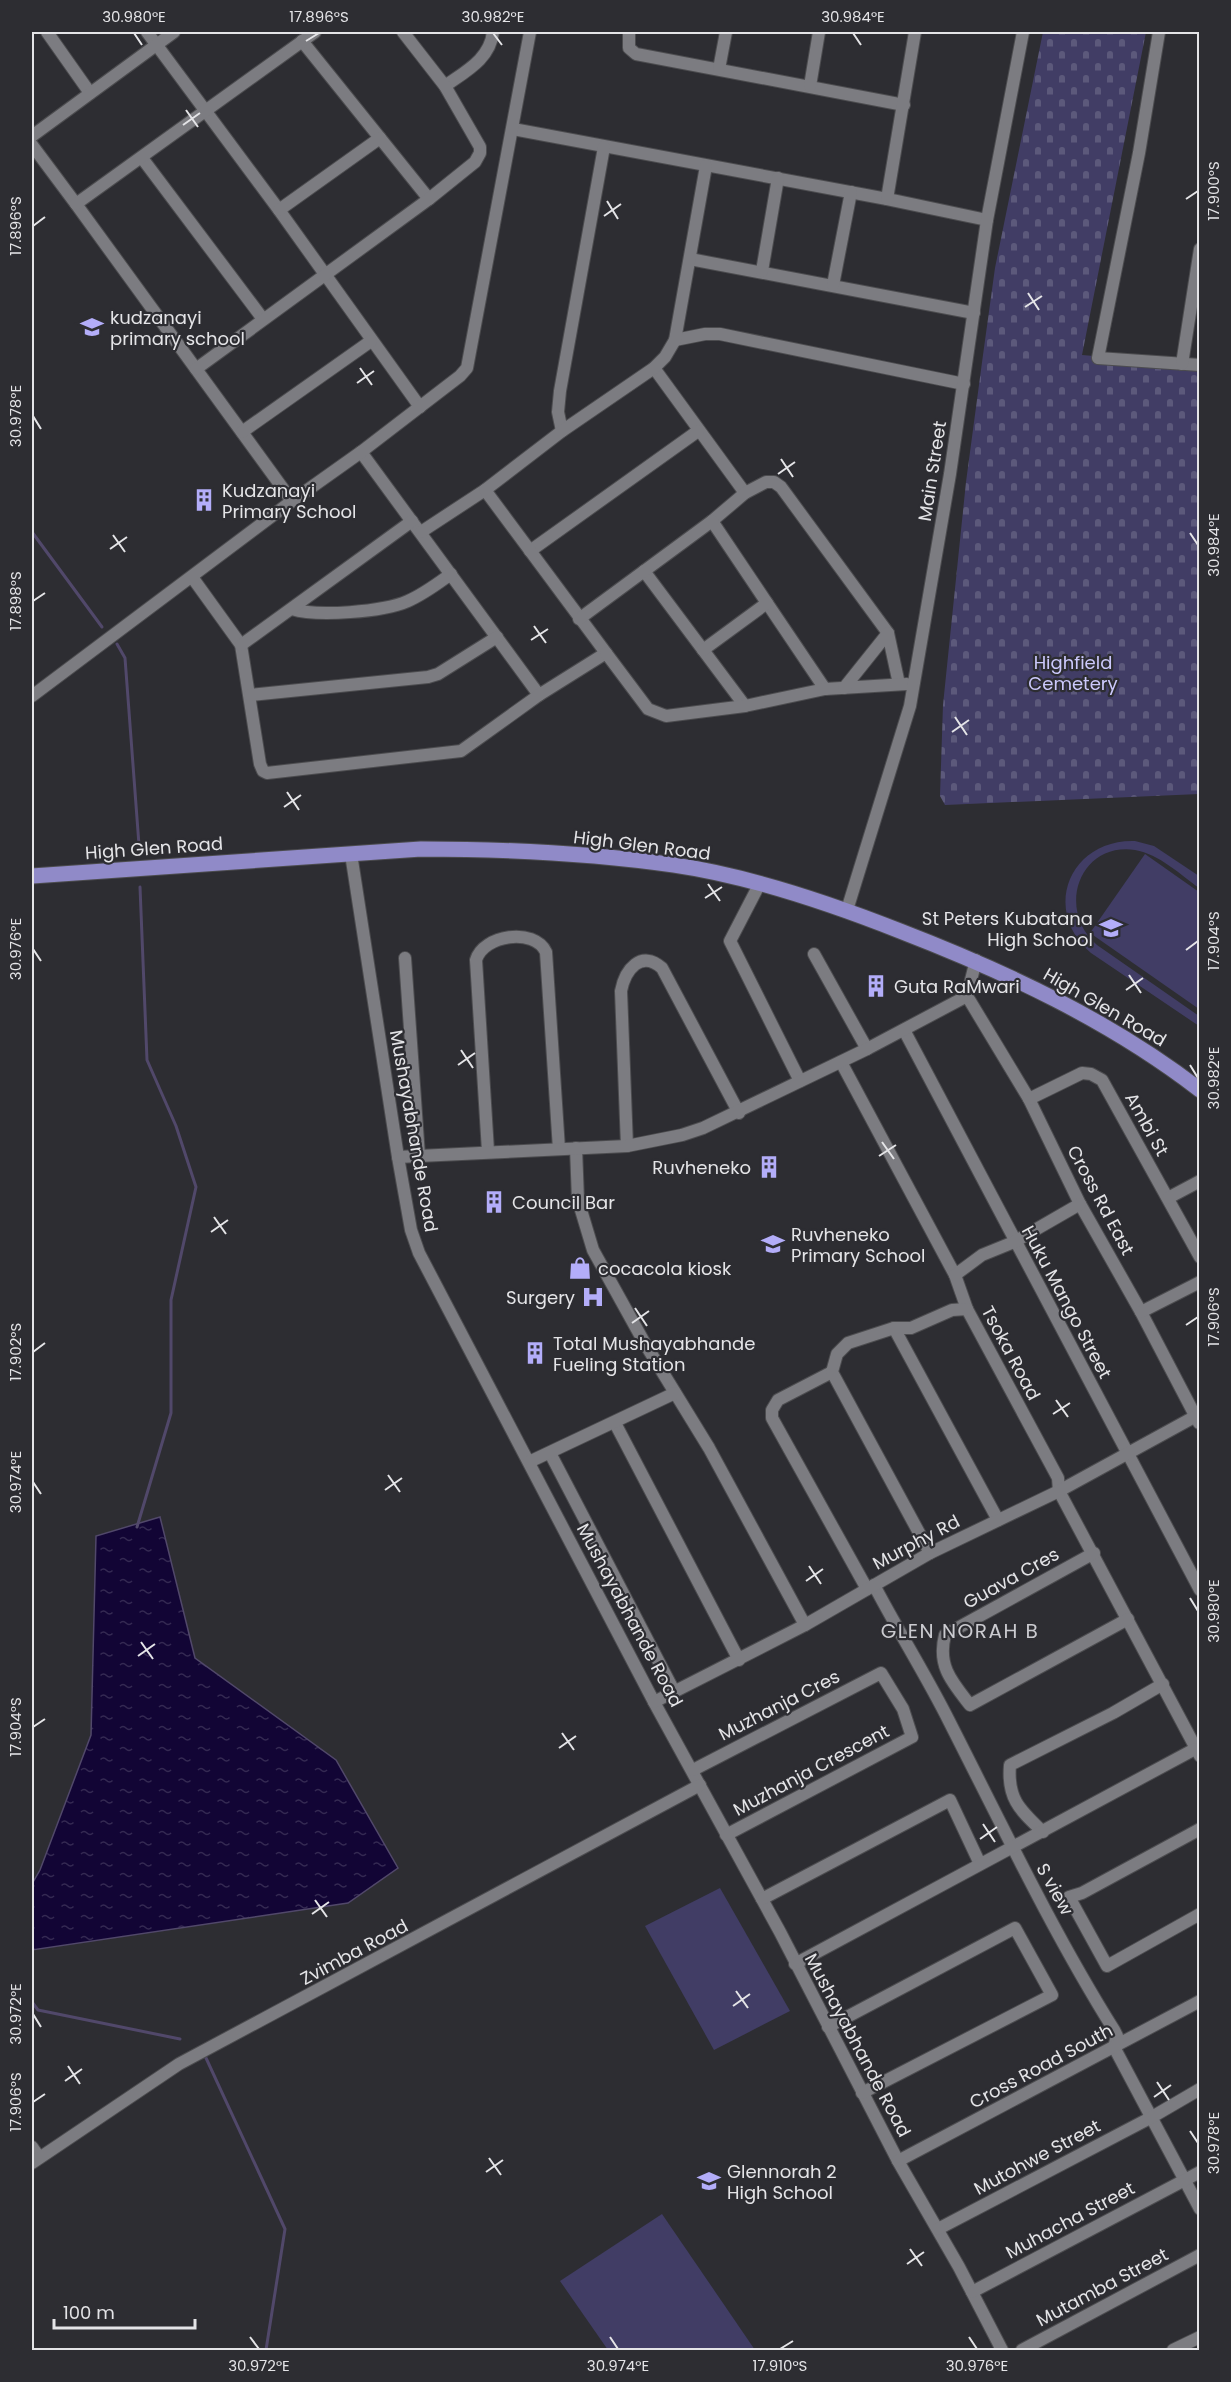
<svg xmlns="http://www.w3.org/2000/svg" width="1231" height="2382" font-family="Poppins,sans-serif">
  <style>
    .grass { fill: #413d65 }
    .cemetery { fill: url(#cemetery-stones) }
    .water { fill: url(#water-ripples); stroke: #51486a; stroke-width: 1.5 }
    .lines { fill: none; stroke-linecap: round; stroke-linejoin: round }
    .stream { stroke: #51486a; stroke-width: 3 }
    .minor-casing { stroke: #4c4c4f; stroke-width: 14 }
    .major-casing { stroke: #4c4c4f; stroke-width: 17 }
    .minor { stroke: #7c7c81; stroke-width: 12 }
    .major { stroke: #908ac8; stroke-width: 15 }
    .ticks { fill: none; stroke: #e4e4e7; stroke-width: 2 }
    .labels { text-anchor: middle; dominant-baseline: central; stroke-width: 4.5; stroke-linejoin: round; paint-order: stroke }
    .poi-label { font-size: 18px; fill: #e4e4e7; stroke: #2d2d32; text-anchor: start }
    .street-label { font-size: 18px; fill: #e4e4e7; stroke: #2d2d32 }
    .park-label { font-size: 18px; fill: #ccc9fc; stroke: #2d2d32 }
    .neighbourhood-label { font-size: 20px; letter-spacing: 1.5px; fill: #cbcbd0; stroke: #2d2d32 }
    .neatline { fill: none; stroke: #e4e4e7; stroke-width: 2 }
    .ticks-label { font-size: 15px; text-anchor: middle; fill: #e4e4e7 }
  </style>
  <defs>
    <pattern id="cemetery-stones" width="16" height="16" patternUnits="userSpaceOnUse" patternTransform="scale(1.5)"><rect width="16" height="16" fill="#413d65"/><path d="M2 7V4a2 2 0 0 1 4 0v3zM10 15v-3a2 2 0 0 1 4 0v3z" fill="#5c597b"/></pattern>
    <pattern id="water-ripples" width="26" height="14" patternUnits="userSpaceOnUse" patternTransform="scale(1.5)"><rect width="26" height="14" fill="#120535"/><path d="M2 4q2-2 4 0t4 0M15 11q2-2 4 0t4 0" fill="none" stroke="#342952"/></pattern>
  </defs>
  <rect width="100%" height="100%" fill="#2d2d32"/>
  <g class="grass">
    <path d="M1135,841L1154,846L1199,876V888C1181,875 1159,854 1135,850C1079,842 1056,910 1097,945L1199,1016V1026L1091,953C1041,911 1069,839 1135,841Z"/>
    <polygon points="1145,854 1199,892 1199,1009 1090,933"/>
    <polygon points="720,1888 790,2011 714,2050 645,1926"/>
    <polygon points="662,2214 755,2350 608,2350 560,2281"/>
  </g>
  <polygon class="cemetery" points="1043,32 1146,32 1082,355 1199,365 1199,794 945,805 940,796 943,705 966,482 983,355 995,268"/>
  <polygon class="water" points="160,1517 195,1658 336,1760 398,1868 348,1903 32,1950 32,1884 40,1870 91,1735 96,1536"/>
  <g class="lines">
    <g class="stream">
      <polyline points="32,532 102,627"/>
      <polyline points="117,644 125,658 139,845"/>
      <polyline points="137,1527 171,1413 171,1300 196,1187 176,1126 147,1060 140,887"/>
      <polyline points="32,2002 38,2010 180,2039"/>
      <polyline points="206,2058 285,2229 266,2350"/>
    </g>
    <g class="minor-casing">
      <g id="minor">
        <polyline points="47,32 90,93"/>
        <polyline points="147,32 279,210 420,407"/>
        <polyline points="629,32 629,48 636,54 904,105"/>
        <polyline points="1159,32 1139,153 1098,358 1200,365"/>
        <polyline points="302,41 429,199"/>
        <polyline points="719,69 726,32"/>
        <path d="M445,86C466,71 490,59 493,32"/>
        <polyline points="810,86 819,32"/>
        <polyline points="513,129 887,199 987,220"/>
        <polyline points="32,136 174,32"/>
        <polyline points="32,145 76,204 292,501"/>
        <polyline points="142,158 263,319"/>
        <polyline points="887,199 915,32"/>
        <polyline points="76,204 315,32"/>
        <polyline points="279,210 380,138"/>
        <polyline points="690,259 974,313"/>
        <polyline points="762,271 778,178"/>
        <polyline points="833,285 851,192"/>
        <polyline points="675,340 705,334 720,334 964,384"/>
        <polyline points="1182,364 1200,249"/>
        <polyline points="654,368 745,493"/>
        <polyline points="196,369 429,199 475,162 480,153 480,147 445,86 403,32"/>
        <polyline points="562,431 558,412 560,391 604,147"/>
        <polyline points="242,432 371,341"/>
        <polyline points="361,452 539,695"/>
        <polyline points="421,532 485,490"/>
        <polyline points="530,551 698,431"/>
        <polyline points="644,571 745,706"/>
        <polyline points="192,577 241,645 260,764 263,771 267,773 461,751 539,695 606,653 485,490 562,431 654,368 665,357 675,340 706,166"/>
        <polyline points="767,603 825,689"/>
        <path d="M292,609C317,617 383,612 408,601C424,594 437,584 451,574"/>
        <polyline points="579,619 712,521 745,493 766,482 774,482 781,487 888,633 899,684"/>
        <polyline points="241,645 412,521"/>
        <polyline points="703,650 767,603 712,521"/>
        <polyline points="606,653 648,709 666,716 745,706 825,689 907,684"/>
        <polyline points="844,688 888,633"/>
        <polyline points="250,695 428,677 438,674 497,637"/>
        <polyline points="32,696 292,501 361,452 460,376 467,368 530,32"/>
        <polyline points="351,854 398,1157 411,1230 419,1253 654,1702 780,1932 898,2161 959,2267 1002,2350"/>
        <polyline points="759,885 730,941 800,1081"/>
        <polyline points="847,910 910,706 950,474 987,220 1023,32"/>
        <polyline points="814,954 867,1049"/>
        <polyline points="405,958 419,1156"/>
        <polyline points="967,996 1029,1099 1080,1204 1141,1312 1199,1423"/>
        <polyline points="904,1030 1200,1590"/>
        <polyline points="841,1062 955,1275 967,1309 1058,1478 1059,1491 1200,1756"/>
        <polyline points="1029,1099 1082,1073 1091,1074 1102,1080 1200,1257"/>
        <path d="M627,1146L621,991C625,970 641,949 662,968L739,1113"/>
        <polyline points="576,1148 578,1200 593,1250 644,1342 709,1448 805,1625"/>
        <path d="M488,1151L476,960C483,935 534,927 546,952L559,1149"/>
        <polyline points="398,1157 627,1146 682,1135 703,1128 867,1049 967,996 976,960"/>
        <polyline points="1168,1198 1200,1181"/>
        <polyline points="955,1275 982,1255 1014,1242 1080,1204"/>
        <polyline points="1141,1312 1200,1282"/>
        <polyline points="894,1328 998,1520"/>
        <polyline points="832,1372 778,1400 772,1410 772,1418 867,1589"/>
        <polyline points="615,1423 739,1660"/>
        <polyline points="550,1453 674,1691"/>
        <polyline points="529,1462 675,1393"/>
        <polyline points="930,1553 832,1372 837,1354 848,1343 894,1328 911,1328 952,1310 967,1309"/>
        <path d="M1094,1553L945,1635C937,1666 952,1682 970,1705L1128,1619"/>
        <path d="M874,1585C898,1631 926,1675 949,1721C1002,1825 1052,1931 1114,2030L1117,2036L1114,2047L1200,2209"/>
        <polyline points="654,1702 805,1625 930,1553 1059,1491 1196,1416"/>
        <polyline points="693,1770 881,1673 903,1709 912,1737 726,1835"/>
        <polyline points="1200,1829 1082,1893 1069,1897 1107,1966 1200,1914"/>
        <path d="M1043,1832C1020,1810 1007,1799 1010,1765L1113,1713L1163,1684"/>
        <polyline points="762,1899 950,1800 980,1864"/>
        <polyline points="795,1964 1195,1749"/>
        <polyline points="828,2027 1015,1928 1052,1995 862,2093"/>
        <polyline points="32,2147 39,2157"/>
        <polyline points="898,2161 1200,2001"/>
        <polyline points="32,2163 179,2064 700,1785"/>
        <polyline points="938,2229 1152,2117 1200,2089"/>
        <polyline points="972,2292 1200,2172"/>
        <polyline points="1022,2350 1200,2255"/>
        <polyline points="1173,2350 1200,2337"/>
      </g>
    </g>
    <g class="major-casing">
      <path id="major" d="M32,876L421,849C505,849 590,853 674,865C750,876 829,903 900,931C1006,972 1109,1020 1200,1090"/>
    </g>
    <use href="#minor" class="minor"/>
    <use href="#major" class="major"/>
  </g>
  <path class="ticks" d="M134,33L142,45M493,33L502,45M853,33L861,45M306,41L319,33M186,110L198,127M183,125L200,113M1186,199L1198,191M607,201L618,219M604,216L621,204M33,226L45,217M1028,293L1039,310M1025,307L1042,296M360,368L372,385M357,383L374,371M33,416L41,429M781,459L793,477M778,474L795,462M1190,533L1198,545M113,535L125,552M110,549L127,537M33,601L45,593M534,626L546,643M531,640L548,629M955,717L967,735M952,732L969,720M287,792L299,810M284,807L301,795M708,884L720,901M705,898L722,887M33,949L41,961M1186,950L1198,941M1129,975L1141,993M1126,990L1143,978M461,1050L473,1068M458,1065L475,1053M1190,1065L1198,1078M882,1142L894,1159M879,1156L896,1145M214,1217L226,1234M211,1232L228,1220M635,1308L647,1326M632,1323L649,1311M1186,1325L1198,1317M33,1352L45,1343M1056,1400L1068,1417M1053,1414L1070,1403M388,1475L400,1492M33,1482L41,1494M385,1490L402,1478M809,1566L821,1584M806,1581L823,1569M1190,1598L1198,1611M141,1642L153,1659M138,1656L155,1644M33,1727L45,1719M562,1733L574,1750M559,1748L576,1736M983,1824L995,1842M980,1839L997,1827M315,1900L327,1917M312,1914L329,1902M736,1991L748,2008M733,2006L750,1994M33,2014L41,2027M68,2066L80,2084M65,2081L82,2069M1157,2082L1169,2100M1154,2097L1171,2085M33,2102L45,2094M1190,2131L1198,2143M489,2158L501,2175M486,2172L503,2160M910,2249L922,2266M907,2264L924,2252M250,2337L259,2349M610,2337L618,2349M969,2337L977,2349M780,2349L793,2341"/>
  <defs>
    <g id="school-bare" transform="scale(1.8)"><path d="M0-5L7-2L0 1L-7-2ZM-4 1L0 2.5L4 1V4Q0 6-4 4Z" fill="#b3adf9" stroke="#2d2d32" stroke-width="2.5" paint-order="stroke"/></g>
    <g id="building-bare" transform="scale(1.8)"><path d="M-4-6H4V6H1V3H-1V6H-4ZM-2.5-4.3h1.7v1.8h-1.7ZM.8-4.3h1.7v1.8H.8ZM-2.5-1h1.7V.8h-1.7ZM.8-1h1.7V.8H.8Z" fill="#b3adf9" stroke="#2d2d32" stroke-width="2.5" paint-order="stroke"/></g>
    <g id="shop-bare" transform="scale(1.8)"><path d="M-5-2.5h2.3a2.7 3.5 0 0 1 5.4 0H5L5.5 6h-11ZM-1.5-2.5h3a1.5 2.3 0 0 0-3 0Z" fill="#b3adf9" stroke="#2d2d32" stroke-width="2.5" paint-order="stroke"/></g>
    <g id="hospital-bare" transform="scale(1.8)"><path d="M-5-5h3v3.5h4V-5h3V5h-3V1.5h-4V5h-3Z" fill="#b3adf9" stroke="#2d2d32" stroke-width="2.5" paint-order="stroke"/></g>
  </defs>
  <g fill-rule="evenodd">
    <use href="#school-bare" x="92" y="327"/>
    <use href="#building-bare" x="204" y="500"/>
    <use href="#school-bare" x="1111" y="928"/>
    <use href="#building-bare" x="876" y="986"/>
    <use href="#building-bare" x="769" y="1167"/>
    <use href="#building-bare" x="494" y="1202"/>
    <use href="#school-bare" x="773" y="1244"/>
    <use href="#shop-bare" x="580" y="1268"/>
    <use href="#hospital-bare" x="593" y="1297"/>
    <use href="#building-bare" x="535" y="1353"/>
    <use href="#school-bare" x="709" y="2181"/>
  </g>
  <g class="labels">
    <g class="poi-label">
      <text x="110" y="317">kudzanayi<tspan x="110" dy="21">primary school</tspan></text>
      <text x="222" y="490">Kudzanayi<tspan x="222" dy="21">Primary School</tspan></text>
      <text x="1093" y="918" text-anchor="end">St Peters Kubatana<tspan x="1093" dy="21">High School</tspan></text>
      <text x="894" y="986">Guta RaMwari</text>
      <text x="751" y="1167" text-anchor="end">Ruvheneko</text>
      <text x="512" y="1202">Council Bar</text>
      <text x="791" y="1234">Ruvheneko<tspan x="791" dy="21">Primary School</tspan></text>
      <text x="598" y="1268">cocacola kiosk</text>
      <text x="575" y="1297" text-anchor="end">Surgery</text>
      <text x="553" y="1343">Total Mushayabhande<tspan x="553" dy="21">Fueling Station</tspan></text>
      <text x="727" y="2171">Glennorah 2<tspan x="727" dy="21">High School</tspan></text>
    </g>
    <g class="street-label">
      <text transform="translate(932 471) rotate(-81)">Main Street</text>
      <text transform="translate(642 845) rotate(7)">High Glen Road</text>
      <text transform="translate(154 848) rotate(-4)">High Glen Road</text>
      <text transform="translate(1105 1007) rotate(30)">High Glen Road</text>
      <text transform="translate(1147 1124) rotate(61)">Ambi St</text>
      <text transform="translate(414 1131) rotate(80)">Mushayabhande Road</text>
      <text transform="translate(1101 1200) rotate(62)">Cross Rd East</text>
      <text transform="translate(1067 1302) rotate(62)">Huku Mango Street</text>
      <text transform="translate(1011 1353) rotate(62)">Tsoka Road</text>
      <text transform="translate(916 1542) rotate(-28)">Murphy Rd</text>
      <text transform="translate(1011 1578) rotate(-29)">Guava Cres</text>
      <text transform="translate(630 1615) rotate(62)">Mushayabhande Road</text>
      <text transform="translate(779 1705) rotate(-27)">Muzhanja Cres</text>
      <text transform="translate(811 1770) rotate(-28)">Muzhanja Crescent</text>
      <text transform="translate(1055 1889) rotate(61)">S view</text>
      <text transform="translate(354 1952) rotate(-28)">Zvimba Road</text>
      <text transform="translate(858 2045) rotate(62)">Mushayabhande Road</text>
      <text transform="translate(1041 2066) rotate(-28)">Cross Road South</text>
      <text transform="translate(1037 2157) rotate(-28)">Mutohwe Street</text>
      <text transform="translate(1070 2220) rotate(-28)">Muhacha Street</text>
      <text transform="translate(1102 2287) rotate(-28)">Mutamba Street</text>
    </g>
    <g class="park-label">
      <text x="1073" y="662">Highfield<tspan x="1073" dy="21">Cemetery</tspan></text>
    </g>
    <g class="neighbourhood-label">
      <text x="960" y="1631">GLEN NORAH B</text>
    </g>
  </g>
  <rect width="1231" height="2382" fill="none" stroke="#2d2d32" stroke-width="66"/>
  <path d="M54 2319v9h141v-9" fill="none" stroke="#e4e4e7" stroke-width="3"/>
  <text x="63" y="2319" font-size="18" fill="#e4e4e7" stroke="#2d2d32" stroke-width="4.5" paint-order="stroke">100 m</text>
  <rect x="33" y="33" width="1165" height="2316" class="neatline"/>
  <g class="ticks-label">
    <text x="134" y="22">30.980°E</text>
    <text x="319" y="22">17.896°S</text>
    <text x="493" y="22">30.982°E</text>
    <text x="853" y="22">30.984°E</text>
    <text transform="translate(1214 191) rotate(-90)" y="5">17.900°S</text>
    <text transform="translate(16 226) rotate(-90)" y="5">17.896°S</text>
    <text transform="translate(16 416) rotate(-90)" y="5">30.978°E</text>
    <text transform="translate(1214 545) rotate(-90)" y="5">30.984°E</text>
    <text transform="translate(16 601) rotate(-90)" y="5">17.898°S</text>
    <text transform="translate(1214 941) rotate(-90)" y="5">17.904°S</text>
    <text transform="translate(16 949) rotate(-90)" y="5">30.976°E</text>
    <text transform="translate(1214 1078) rotate(-90)" y="5">30.982°E</text>
    <text transform="translate(1214 1317) rotate(-90)" y="5">17.906°S</text>
    <text transform="translate(16 1352) rotate(-90)" y="5">17.902°S</text>
    <text transform="translate(16 1482) rotate(-90)" y="5">30.974°E</text>
    <text transform="translate(1214 1611) rotate(-90)" y="5">30.980°E</text>
    <text transform="translate(16 1727) rotate(-90)" y="5">17.904°S</text>
    <text transform="translate(16 2014) rotate(-90)" y="5">30.972°E</text>
    <text transform="translate(16 2102) rotate(-90)" y="5">17.906°S</text>
    <text transform="translate(1214 2143) rotate(-90)" y="5">30.978°E</text>
    <text x="259" y="2371">30.972°E</text>
    <text x="618" y="2371">30.974°E</text>
    <text x="780" y="2371">17.910°S</text>
    <text x="977" y="2371">30.976°E</text>
  </g>
</svg>
